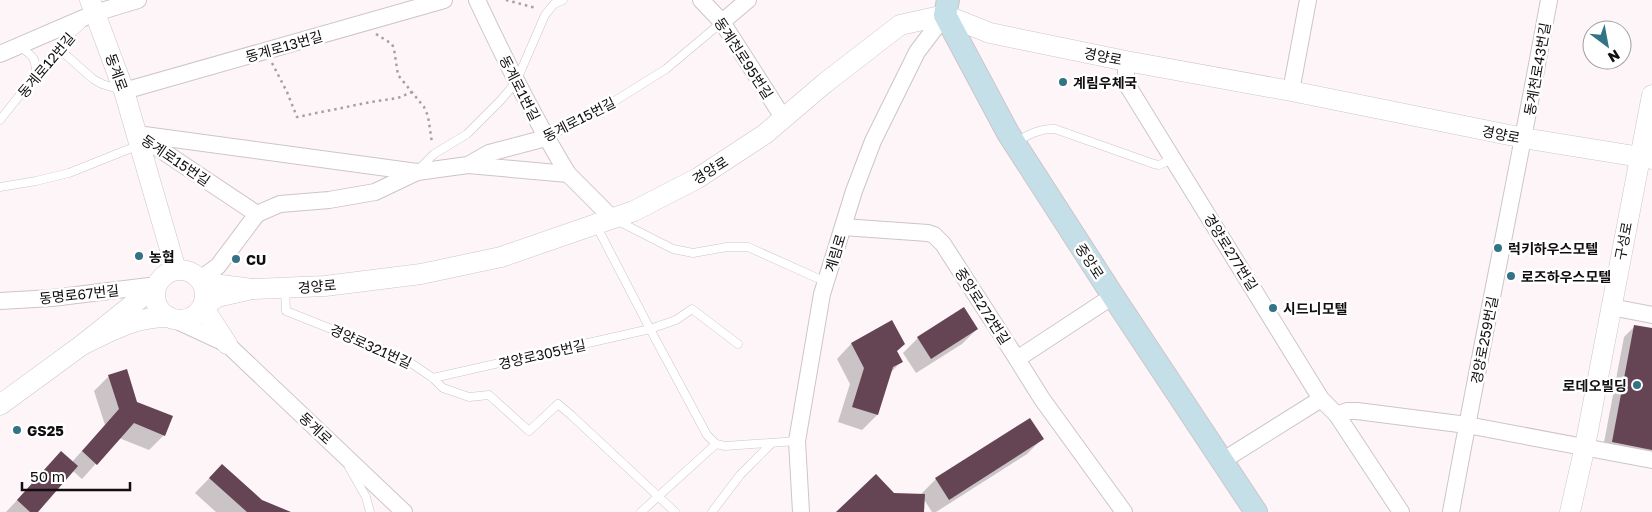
<svg xmlns="http://www.w3.org/2000/svg" width="1652" height="512" font-family="'Golos Text','Noto Sans KR',sans-serif">
  <style>
    .shadow { fill: #0003 }
    .building { fill: #654554 }
    .lines { fill: none; stroke-linecap: round; stroke-linejoin: round }
    .service-casing { stroke: #cdc5c8; stroke-width: 9 }
    .minor-casing { stroke: #cdc5c8; stroke-width: 18 }
    .tertiary-casing { stroke: #cdc5c8; stroke-width: 21 }
    .secondary-casing { stroke: #cdc5c8; stroke-width: 24 }
    .path { stroke: #a6a0a3; stroke-width: 2.5; stroke-dasharray: 2.5 4; stroke-linecap: butt }
    .service { stroke: #fff; stroke-width: 8 }
    .minor { stroke: #fff; stroke-width: 16 }
    .tertiary { stroke: #fff; stroke-width: 20 }
    .secondary { stroke: #c4dfe7; stroke-width: 22 }
    .poi-dot { fill: #327386; stroke: #fff; stroke-width: 2 }
    .labels { text-anchor: middle; dominant-baseline: central; stroke-width: 5; stroke-linejoin: round; paint-order: stroke }
    .street-label { font-size: 14px; fill: #110e0f; stroke: #fff }
    .poi-label { font-size: 14px; font-weight: bold; fill: #110e0f; stroke: #fff; text-anchor: start }
  </style>
  <rect width="100%" height="100%" fill="#fdf5f8"/>
  <g class="shadow">
    <polygon points="892,322 896,351 901,362 890,373 877,415 862,430 838,422 850,384 837,359 851,344"/>
    <polygon points="1635,326 1652,330 1652,462 1602,453 1624,337"/>
    <polygon points="977,329 962,344 916,373 903,353 918,338"/>
    <polygon points="109,376 136,403 164,435 149,450 119,438 82,479 73,471 36,512 6,512 61,453 72,462 105,425 94,391"/>
    <polygon points="1029,420 1042,439 1027,454 936,512 932,512 923,498 923,512 838,512 894,494 921,494 936,479"/>
    <polygon points="222,465 261,501 283,512 216,512 195,493"/>
  </g>
  <g class="building">
    <polygon points="964,307 978,329 931,359 917,337"/>
    <polygon points="892,320 905,344 897,351 903,362 893,367 878,415 852,407 864,368 851,343"/>
    <polygon points="1634,325 1652,328 1652,450 1612,442"/>
    <polygon points="127,369 137,402 173,416 165,436 134,423 97,465 82,451 119,409 108,375"/>
    <polygon points="1030,418 1044,439 949,500 935,478"/>
    <polygon points="61,451 78,466 38,512 30,512 17,500"/>
    <polygon points="222,464 262,500 291,512 247,512 209,478"/>
    <polygon points="876,474 894,493 925,494 924,512 836,512"/>
  </g>
  <g class="lines">
    <g class="service-casing">
      <g id="service">
        <path d="M20,47C34,56 36,59 36,75"/>
        <polyline points="57,47 93,79 102,84 121,90"/>
        <polyline points="0,120 63,41 81,25"/>
        <polyline points="546,138 610,104 666,69 722,22"/>
        <path d="M1016,142C1028,135 1040,128 1055,129L1154,164L1159,165L1172,159"/>
        <polyline points="419,169 434,154 467,134 501,100 516,82 545,15 554,4 563,0"/>
        <polyline points="0,187 36,181 69,173 139,145"/>
        <polyline points="616,220 673,249 693,253 727,247 748,247 826,282"/>
        <polyline points="596,225 650,329 707,435 716,444 725,446 797,441"/>
        <polyline points="285,288 286,311 402,357 433,378 443,388 469,397 489,395 529,431 558,404 571,415 675,512"/>
        <polyline points="433,378 650,329 676,320 692,309 738,344"/>
        <polyline points="349,467 366,497 370,512"/>
        <polyline points="641,512 716,444"/>
        <polyline points="712,512 740,475 772,443"/>
      </g>
    </g>
    <g class="minor-casing">
      <g id="minor">
        <path d="M477,0C505,60 534,118 568,174"/>
        <polyline points="701,0 722,22 784,119"/>
        <polyline points="722,22 748,0"/>
        <polyline points="0,54 95,13 138,0"/>
        <polyline points="1126,61 1126,83 1321,399 1337,415 1401,512"/>
        <polyline points="124,91 444,0"/>
        <polyline points="1291,91 1308,0"/>
        <polyline points="137,134 417,172 468,165 489,153 546,138"/>
        <polyline points="140,136 257,214"/>
        <polyline points="468,165 568,174 613,219"/>
        <polyline points="257,214 280,204 329,200 375,192 417,172"/>
        <polyline points="843,227 928,233 934,235 943,244 1017,359 1113,296"/>
        <polyline points="200,279 218,266 257,214"/>
        <polyline points="0,301 52,298 157,285"/>
        <polyline points="1611,307 1652,315"/>
        <polyline points="173,319 227,344 404,512"/>
        <polyline points="1017,359 1042,399 1124,512"/>
        <polyline points="1337,415 1347,411 1357,411 1467,425 1652,460"/>
        <polyline points="1222,461 1321,399"/>
        <polyline points="801,512 797,441 822,294 854,191 873,141 917,52 945,15"/>
        <path d="M1451,512C1482,341 1518,171 1549,0"/>
      </g>
    </g>
    <g class="tertiary-casing">
      <g id="tertiary">
        <polyline points="90,0 124,91 176,270"/>
        <circle cx="180" cy="295" r="25"/>
        <polyline points="200,279 221,285 252,289 217,297 203,307 227,344"/>
        <path d="M157,285L82,345C113,330 134,317 169,317"/>
        <polyline points="252,289 325,286 421,274 501,257 634,211 698,178 765,134 825,83 900,25 945,15 990,33 1126,61 1291,91 1524,138 1652,159"/>
        <polyline points="0,405 82,345"/>
        <polyline points="1570,512 1585,446 1652,95"/>
      </g>
    </g>
    <g class="secondary-casing">
      <polyline id="secondary" points="948,0 945,15 1008,133 1113,296 1256,512"/>
    </g>
    <g class="path">
      <polyline points="506,0 536,8"/>
      <polyline points="376,34 392,44 394,49 398,75 424,107 428,116 432,143"/>
      <polyline points="272,63 287,92 297,117 371,102 398,98 412,92"/>
    </g>
    <use href="#service" class="service"/>
    <use href="#minor" class="minor"/>
    <use href="#tertiary" class="tertiary"/>
    <use href="#secondary" class="secondary"/>
  </g>
  <g class="poi-dot">
    <circle cx="1063" cy="82" r="5"/>
    <circle cx="1498" cy="248" r="5"/>
    <circle cx="139" cy="256" r="5"/>
    <circle cx="236" cy="259" r="5"/>
    <circle cx="1511" cy="276" r="5"/>
    <circle cx="1273" cy="308" r="5"/>
    <circle cx="1637" cy="385" r="5"/>
    <circle cx="17" cy="430" r="5"/>
  </g>
  <g class="labels">
    <g class="street-label">
      <text transform="translate(284 46) rotate(-16)">동계로13번길</text>
      <text transform="translate(1103 56) rotate(11)">경양로</text>
      <text transform="translate(744 58) rotate(57)">동계천로95번길</text>
      <text transform="translate(46 65) rotate(-50)">동계로12번길</text>
      <text transform="translate(1537 69) rotate(-80)">동계천로43번길</text>
      <text transform="translate(117 72) rotate(70)">동계로</text>
      <text transform="translate(520 88) rotate(63)">동계로1번길</text>
      <text transform="translate(579 119) rotate(-27)">동계로15번길</text>
      <text transform="translate(1501 134) rotate(11)">경양로</text>
      <text transform="translate(176 160) rotate(34)">동계로15번길</text>
      <text transform="translate(710 170) rotate(-32)">경양로</text>
      <text transform="translate(1623 241) rotate(-79)">구성로</text>
      <text transform="translate(1231 252) rotate(58)">경양로277번길</text>
      <text transform="translate(835 253) rotate(-73)">계림로</text>
      <text transform="translate(1090 261) rotate(57)">중앙로</text>
      <text transform="translate(317 286) rotate(-5)">경양로</text>
      <text transform="translate(79 294) rotate(-6)">동명로67번길</text>
      <text transform="translate(983 306) rotate(57)">중앙로272번길</text>
      <text transform="translate(1484 340) rotate(-79)">경양로259번길</text>
      <text transform="translate(371 346) rotate(24)">경양로321번길</text>
      <text transform="translate(542 354) rotate(-13)">경양로305번길</text>
      <text transform="translate(316 428) rotate(43)">동계로</text>
    </g>
    <g class="poi-label">
      <text x="1073" y="82">계림우체국</text>
      <text x="1508" y="248">럭키하우스모텔</text>
      <text x="149" y="256">농협</text>
      <text x="246" y="259">CU</text>
      <text x="1521" y="276">로즈하우스모텔</text>
      <text x="1283" y="308">시드니모텔</text>
      <text x="1627" y="385" text-anchor="end">로데오빌딩</text>
      <text x="27" y="430">GS25</text>
    </g>
  </g>
  <g transform="translate(1607 45) rotate(148)"><circle r="24" fill="#ffffff" stroke="#a09f9f"/>
  <path d="M0-4L9 19L0 12L-9 19Z" fill="#327386"/>
  <text y="-8" font-size="14" font-weight="bold" text-anchor="middle" fill="#110e0f">N</text>
  </g>
  <path d="M22 482v8h108v-8" fill="none" stroke="#110e0f" stroke-width="2.5"/>
  <text x="30" y="482" font-size="15" fill="#110e0f" stroke="#ffffff" stroke-width="4" paint-order="stroke">50 m</text>
</svg>
